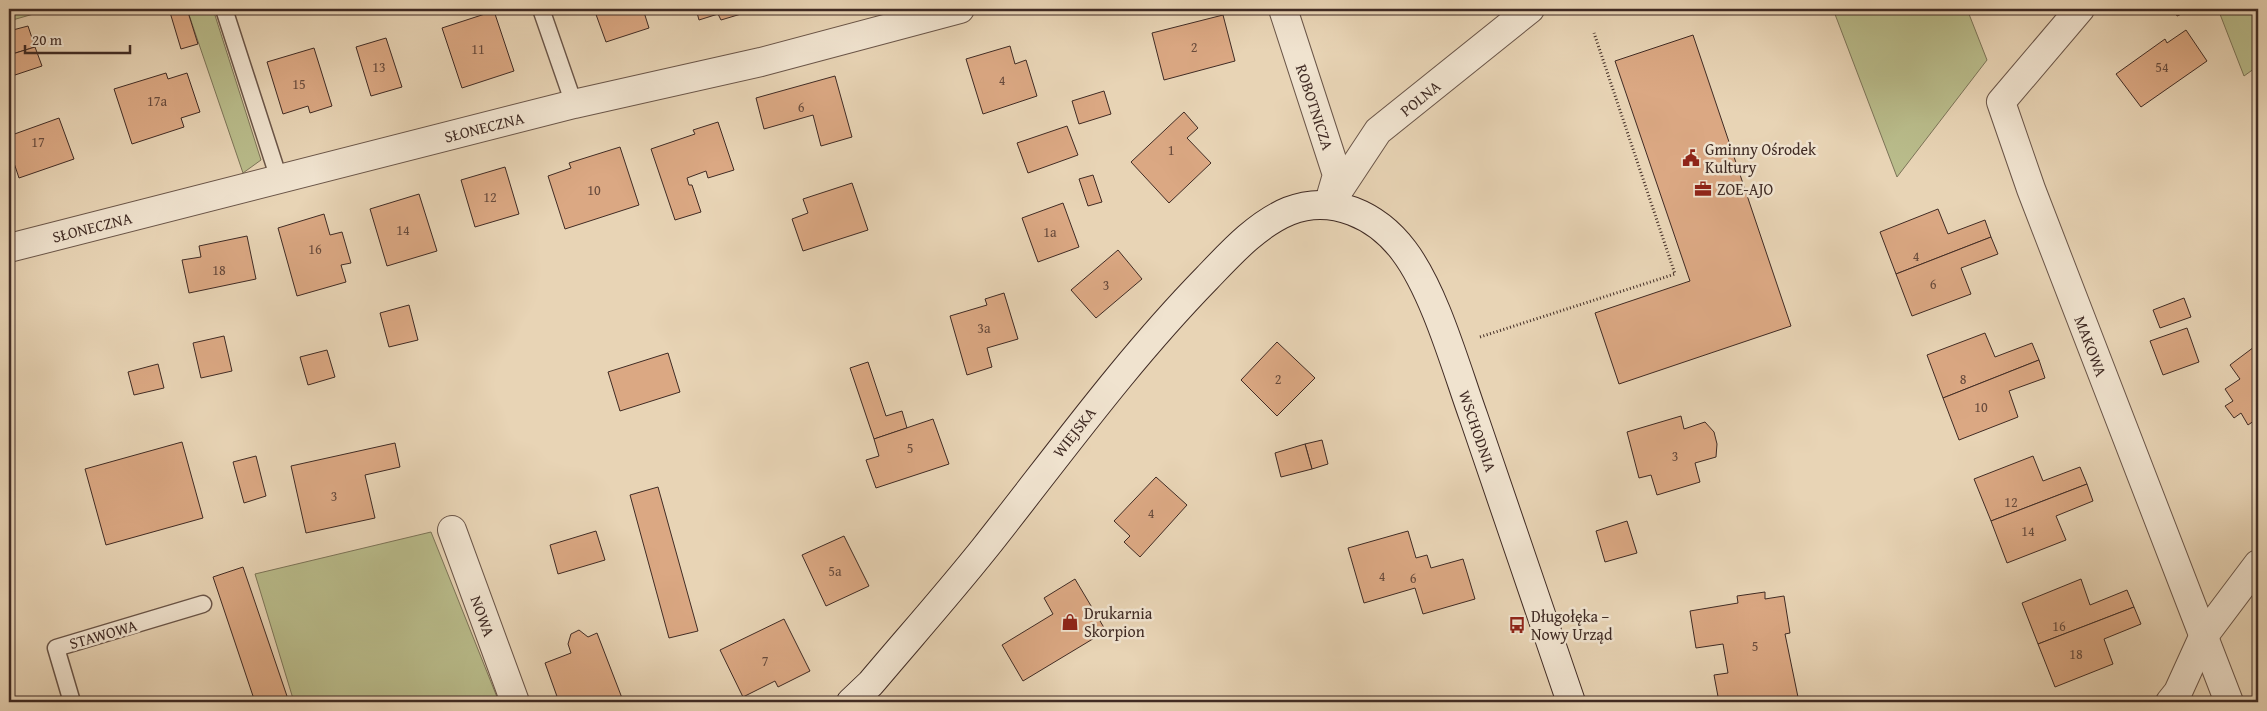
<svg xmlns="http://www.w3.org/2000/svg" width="2267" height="711" font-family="'Gentium Book Plus',serif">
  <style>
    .green { fill: #b9bc8b; stroke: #7c7458 }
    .building { fill: #dba883; stroke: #402b24 }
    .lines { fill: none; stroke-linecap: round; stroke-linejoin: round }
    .lane-casing { stroke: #6a5548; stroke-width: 19 }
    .street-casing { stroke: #6a5548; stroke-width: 30 }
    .secondary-casing { stroke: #402b24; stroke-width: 30 }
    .path { stroke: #402b24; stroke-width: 3; stroke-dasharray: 1 2.5; stroke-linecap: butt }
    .lane { stroke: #f0e3cf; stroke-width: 16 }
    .street { stroke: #f0e3cf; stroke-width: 28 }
    .secondary { stroke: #f0e3cf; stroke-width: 28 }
    .labels { text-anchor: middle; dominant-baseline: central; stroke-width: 5; stroke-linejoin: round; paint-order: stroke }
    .number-label { font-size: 14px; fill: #674a3c }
    .street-label { font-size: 16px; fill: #402b24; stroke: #f0e3cf }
    .poi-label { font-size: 16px; fill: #402b24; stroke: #f0e3cf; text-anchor: start }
  </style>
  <rect width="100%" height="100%" fill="#e8d4b5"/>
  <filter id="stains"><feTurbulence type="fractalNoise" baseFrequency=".004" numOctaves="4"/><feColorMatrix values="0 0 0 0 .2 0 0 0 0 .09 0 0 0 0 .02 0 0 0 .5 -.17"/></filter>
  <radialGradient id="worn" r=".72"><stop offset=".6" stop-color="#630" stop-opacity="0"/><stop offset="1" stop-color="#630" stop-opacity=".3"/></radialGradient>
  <g class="green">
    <polygon points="9,9 43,9 44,11 9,21"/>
    <polygon points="187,9 213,9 261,160 243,173"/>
    <polygon points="1833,9 1967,9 1987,60 1897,177"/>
    <polygon points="2218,9 2258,9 2258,66 2244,76"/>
    <polygon points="431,532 499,702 294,702 255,574"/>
  </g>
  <g class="building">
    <polygon points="169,9 187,9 198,44 181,49"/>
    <polygon points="594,9 643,9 649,28 606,42"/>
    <polygon points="696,9 750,9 751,11 721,20 718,14 699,20"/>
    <polygon points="2174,9 2193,9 2177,16"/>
    <polygon points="494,11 514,71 462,88 442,28"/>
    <polygon points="1223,15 1235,61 1164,80 1152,33"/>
    <polygon points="28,26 35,47 9,55 9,31"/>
    <polygon points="2186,30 2207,61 2141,107 2116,74 2165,39 2167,43"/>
    <polygon points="1693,35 1791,326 1619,384 1595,313 1690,281 1615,61"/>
    <polygon points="386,38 402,87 371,96 356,47"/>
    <polygon points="1010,46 1015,64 1026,60 1037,96 983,114 966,59"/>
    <polygon points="35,47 42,66 9,77 9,55"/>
    <polygon points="314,48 332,106 310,113 308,106 283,114 267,62"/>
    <polygon points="166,73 168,79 187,73 200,112 181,118 184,127 132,144 114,89"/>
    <polygon points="835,76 852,137 821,146 813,115 764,129 756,98"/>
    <polygon points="1104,91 1111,114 1079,124 1072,101"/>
    <polygon points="1184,112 1198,128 1187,138 1211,163 1169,203 1131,162"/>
    <polygon points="59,118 74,159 19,178 9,148 9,136"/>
    <polygon points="718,122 734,170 708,178 706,171 687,178 689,185 692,185 701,212 675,220 651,149 695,134 693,130"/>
    <polygon points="1067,126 1078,155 1028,173 1017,143"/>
    <polygon points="620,147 639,205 565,229 548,176 571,168 569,163"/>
    <polygon points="505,167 519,214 475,227 461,180"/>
    <polygon points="1093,175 1102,202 1088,206 1079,179"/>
    <polygon points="852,183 868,230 803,251 792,219 808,213 803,199"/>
    <polygon points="419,194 437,251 387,266 370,209"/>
    <polygon points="1063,203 1079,247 1038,262 1022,218"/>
    <polygon points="1938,209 1948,234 1985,220 1991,237 1896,274 1880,232"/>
    <polygon points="324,214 330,235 342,232 351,263 341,265 346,282 297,296 278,228"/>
    <polygon points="247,236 256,279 189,293 182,260 201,257 199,246"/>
    <polygon points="1991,237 1998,254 1961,268 1971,294 1912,316 1896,274"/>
    <polygon points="1118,250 1142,279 1096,318 1071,290"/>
    <polygon points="1004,293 1018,339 987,348 992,367 967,375 950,316 987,305 985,299"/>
    <polygon points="2184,298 2191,317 2160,328 2153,310"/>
    <polygon points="409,305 418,340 389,347 380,313"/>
    <polygon points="2187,328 2199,362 2163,375 2150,341"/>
    <polygon points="1985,333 1995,357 2032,343 2039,360 1943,398 1927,355"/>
    <polygon points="224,336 232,371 201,378 193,343"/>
    <polygon points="1277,342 1315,378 1277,416 1241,380"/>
    <polygon points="2258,344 2258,418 2248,425 2241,413 2234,418 2225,406 2233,401 2225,389 2240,379 2230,365"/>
    <polygon points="327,350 335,377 308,385 300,357"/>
    <polygon points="668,353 680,392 620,411 608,372"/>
    <polygon points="2039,360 2045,378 2009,391 2018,417 1959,440 1943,398"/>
    <polygon points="868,362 886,416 902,411 907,428 874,439 850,368"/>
    <polygon points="158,364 164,388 134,395 128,372"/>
    <polygon points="1681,416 1684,429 1705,422 1714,432 1717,444 1716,457 1695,463 1700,482 1657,495 1651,475 1639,478 1627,432"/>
    <polygon points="933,419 949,464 876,488 866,460 879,456 874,439"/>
    <polygon points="1322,440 1328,464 1312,469 1305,444"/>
    <polygon points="182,442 203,518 106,545 85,469"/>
    <polygon points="395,443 400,467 365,475 375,518 306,533 291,466"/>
    <polygon points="1305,444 1312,469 1281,477 1275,453"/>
    <polygon points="256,456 266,496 244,503 233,462"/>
    <polygon points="2033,456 2043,481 2080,467 2087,484 1991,521 1974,479"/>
    <polygon points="1156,477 1187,505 1140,557 1124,542 1130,536 1114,521"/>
    <polygon points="2087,484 2093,501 2056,516 2066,540 2007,563 1991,521"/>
    <polygon points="658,487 698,631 669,638 630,495"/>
    <polygon points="1627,521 1637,553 1605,562 1596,531"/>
    <polygon points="596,531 605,560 558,574 550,545"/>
    <polygon points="1408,531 1416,558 1427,555 1431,568 1463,559 1475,599 1423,614 1415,588 1364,603 1348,548"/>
    <polygon points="844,536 869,586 826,606 802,555"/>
    <polygon points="243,567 289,702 255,702 213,577"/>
    <polygon points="1075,579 1106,631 1023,681 1002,645 1053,614 1044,598"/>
    <polygon points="2081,579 2090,605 2127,590 2134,607 2038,644 2022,603"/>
    <polygon points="1765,592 1765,599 1784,596 1790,633 1785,634 1799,702 1719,702 1714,675 1728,673 1723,644 1696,648 1690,611 1738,603 1737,596"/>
    <polygon points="2134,607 2141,624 2104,639 2113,664 2055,687 2038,644"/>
    <polygon points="784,619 810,671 778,687 775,681 743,697 720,650"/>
    <polygon points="579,630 588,637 597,633 622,698 611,702 559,702 545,663 571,653 568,644 571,634"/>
  </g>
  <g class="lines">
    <g class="lane-casing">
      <g id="lane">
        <polyline points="224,9 279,179"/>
        <polyline points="541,9 574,104"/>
        <polyline points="72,702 56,648 203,604"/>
      </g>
    </g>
    <g class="street-casing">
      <g id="street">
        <polyline points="1283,9 1337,175 1330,199"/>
        <polyline points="2080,9 2001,102 2031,189 2229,702"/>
        <polyline points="1329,205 1378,131 1530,9"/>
        <polyline points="9,248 574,104 761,62 960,9"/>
        <polyline points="452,530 515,702"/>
        <polyline points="2170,702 2178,692 2203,637 2258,564"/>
      </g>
    </g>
    <g class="secondary-casing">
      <path id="secondary" d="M851,702L871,683C909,638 948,594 984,549C1057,457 1125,362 1207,278C1230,254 1257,224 1289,211C1332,194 1377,215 1404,251C1435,292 1456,368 1474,418C1506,513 1539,607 1571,702"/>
    </g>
    <polyline class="path" points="1480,337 1675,274 1594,33"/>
    <use href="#lane" class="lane"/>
    <use href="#street" class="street"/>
    <use href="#secondary" class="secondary"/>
  </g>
  <defs>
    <g id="civic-bare" transform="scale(1.35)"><path d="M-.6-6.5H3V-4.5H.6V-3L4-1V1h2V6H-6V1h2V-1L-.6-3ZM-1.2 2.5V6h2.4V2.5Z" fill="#8f2418" stroke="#f0e3cf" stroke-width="2.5" paint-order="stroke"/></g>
    <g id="office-bare" transform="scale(1.35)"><path d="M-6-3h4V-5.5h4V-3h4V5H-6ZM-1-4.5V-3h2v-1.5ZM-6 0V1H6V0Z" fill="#8f2418" stroke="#f0e3cf" stroke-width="2.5" paint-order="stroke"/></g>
    <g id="shop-bare" transform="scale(1.35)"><path d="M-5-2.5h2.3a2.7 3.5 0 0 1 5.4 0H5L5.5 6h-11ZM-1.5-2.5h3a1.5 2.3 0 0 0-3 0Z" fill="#8f2418" stroke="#f0e3cf" stroke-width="2.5" paint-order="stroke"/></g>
    <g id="bus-bare" transform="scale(1.35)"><path d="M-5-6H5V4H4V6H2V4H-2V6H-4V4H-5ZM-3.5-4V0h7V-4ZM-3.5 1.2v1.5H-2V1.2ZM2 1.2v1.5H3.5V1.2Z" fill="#8f2418" stroke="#f0e3cf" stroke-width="2.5" paint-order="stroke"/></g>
  </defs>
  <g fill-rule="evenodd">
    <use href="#civic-bare" x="1691" y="158"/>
    <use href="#office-bare" x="1703" y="189"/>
    <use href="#shop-bare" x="1070" y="622"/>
    <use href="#bus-bare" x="1517" y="625"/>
  </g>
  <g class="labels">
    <g class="number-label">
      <text x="1194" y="47">2</text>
      <text x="478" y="49">11</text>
      <text x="379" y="67">13</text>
      <text x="2162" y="67">54</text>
      <text x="1002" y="80">4</text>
      <text x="299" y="84">15</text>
      <text x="157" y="101">17a</text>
      <text x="801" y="107">6</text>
      <text x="38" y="142">17</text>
      <text x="1171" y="150">1</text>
      <text x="594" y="190">10</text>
      <text x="490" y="197">12</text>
      <text x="403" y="230">14</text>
      <text x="1050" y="232">1a</text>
      <text x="315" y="249">16</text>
      <text x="1916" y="256">4</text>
      <text x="219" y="270">18</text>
      <text x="1933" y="284">6</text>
      <text x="1106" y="285">3</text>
      <text x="984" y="328">3a</text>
      <text x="1278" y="379">2</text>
      <text x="1963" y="379">8</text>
      <text x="1981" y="407">10</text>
      <text x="910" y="448">5</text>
      <text x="1675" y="456">3</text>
      <text x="334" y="496">3</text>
      <text x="2011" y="502">12</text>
      <text x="1151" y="513">4</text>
      <text x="2028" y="531">14</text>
      <text x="835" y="571">5a</text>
      <text x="1382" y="576">4</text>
      <text x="1413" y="578">6</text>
      <text x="2059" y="626">16</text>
      <text x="1755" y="646">5</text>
      <text x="2076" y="654">18</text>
      <text x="765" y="661">7</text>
    </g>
    <g class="street-label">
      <text transform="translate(1420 98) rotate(-39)">POLNA</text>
      <text transform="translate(1315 107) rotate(72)">ROBOTNICZA</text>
      <text transform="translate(484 127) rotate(-14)">SŁONECZNA</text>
      <text transform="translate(92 227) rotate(-14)">SŁONECZNA</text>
      <text transform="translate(2091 346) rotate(69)">MAKOWA</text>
      <text transform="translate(1478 431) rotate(71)">WSCHODNIA</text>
      <text transform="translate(1074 432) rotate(-52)">WIEJSKA</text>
      <text transform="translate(483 616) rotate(70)">NOWA</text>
      <text transform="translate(103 634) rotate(-16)">STAWOWA</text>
    </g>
    <g class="poi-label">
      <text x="1705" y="149">Gminny Ośrodek<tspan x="1705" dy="18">Kultury</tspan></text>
      <text x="1717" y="189">ZOE-AJO</text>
      <text x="1084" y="613">Drukarnia<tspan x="1084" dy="18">Skorpion</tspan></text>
      <text x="1531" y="616">Długołęka –<tspan x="1531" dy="18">Nowy Urząd</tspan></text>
    </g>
  </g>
  <rect width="2267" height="711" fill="none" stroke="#e8d4b5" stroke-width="30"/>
  <rect x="10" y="10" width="2247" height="691" fill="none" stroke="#402b24" stroke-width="2.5"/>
  <rect x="15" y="15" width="2237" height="681" fill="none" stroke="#402b24"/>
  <path d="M25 45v8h105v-8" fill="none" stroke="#402b24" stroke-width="2.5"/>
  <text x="32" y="45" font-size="15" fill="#402b24" stroke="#f0e3cf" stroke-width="4" paint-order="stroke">20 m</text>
  <rect width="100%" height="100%" filter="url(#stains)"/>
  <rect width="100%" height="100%" fill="url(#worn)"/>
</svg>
